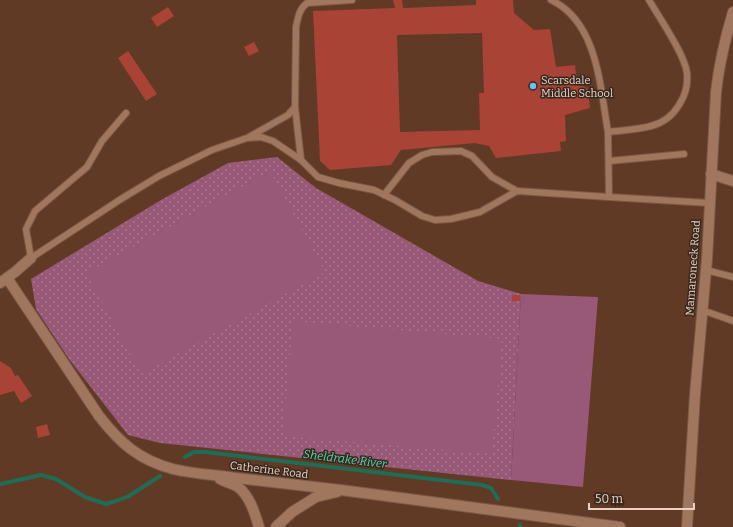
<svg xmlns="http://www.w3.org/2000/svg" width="733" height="527" font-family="Bitter,serif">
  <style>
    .grass { fill: url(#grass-dots) }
    .garden { fill: #985877 }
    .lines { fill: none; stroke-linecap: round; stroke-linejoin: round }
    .stream { stroke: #216c56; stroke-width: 4 }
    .building { fill: #a84336; fill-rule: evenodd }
    .service-casing { stroke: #795946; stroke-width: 8 }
    .minor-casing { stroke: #795946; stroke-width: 12 }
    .tertiary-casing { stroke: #795946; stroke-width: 12 }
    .service { stroke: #a1765f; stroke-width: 6 }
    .minor { stroke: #a1765f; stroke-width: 10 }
    .tertiary { stroke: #a1765f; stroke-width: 10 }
    .poi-dot { fill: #66c4ef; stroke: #38271d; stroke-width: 1.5 }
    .labels { text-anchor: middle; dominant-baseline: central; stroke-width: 3; stroke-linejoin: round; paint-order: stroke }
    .poi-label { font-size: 11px; fill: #e9d2c5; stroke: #38271d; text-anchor: start }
    .street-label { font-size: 11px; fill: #e9d2c5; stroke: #38271d }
    .water-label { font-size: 12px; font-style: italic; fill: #51dab1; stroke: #38271d }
  </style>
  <defs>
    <pattern id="grass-dots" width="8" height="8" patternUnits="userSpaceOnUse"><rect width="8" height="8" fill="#985877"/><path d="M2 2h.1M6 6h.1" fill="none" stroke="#ab778f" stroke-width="1.8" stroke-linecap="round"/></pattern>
  </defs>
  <rect width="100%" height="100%" fill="#603a25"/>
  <polygon class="grass" points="277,157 316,188 478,281 521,294 511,480 160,443 128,435 69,359 36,309 31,279 161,200 228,163"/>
  <g class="garden">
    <polygon points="270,171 325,272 141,374 86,273"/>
    <polygon points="521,294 598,297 583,487 511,480"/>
    <polygon points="293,321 502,339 492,454 283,436"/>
  </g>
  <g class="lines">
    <g class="stream">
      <polyline points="185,457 194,452 205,452 482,485 491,488 498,499"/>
      <polyline points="0,484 41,475 56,479 85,497 106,504 119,500 129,496 160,476"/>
      <polyline points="520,525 520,527"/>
    </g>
  </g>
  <g class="building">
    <path d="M393,0H402L403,8L476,5V0H513L514,13L534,30L550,29L556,67L575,65L577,82L588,89L590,108L565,115L566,141L560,142L561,151L496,158L489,146L475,143L401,150L391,165L330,170L320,161L313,11L395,8ZM482,33L484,93H479L480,130L400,132L397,35Z"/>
    <polygon points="168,7 174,16 157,27 151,18"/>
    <polygon points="254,42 259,51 249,56 244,47"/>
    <polygon points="128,51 157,94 146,101 118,58"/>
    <rect x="512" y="295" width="8" height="6"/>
    <polygon points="0,361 11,368 15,376 18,375 32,396 21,403 14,391 0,395"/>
    <polygon points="47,424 50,435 38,438 36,427"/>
  </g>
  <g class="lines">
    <g class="service-casing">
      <g id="service">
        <path d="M551,0C598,22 600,87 608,132"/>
        <path d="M649,0C659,17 685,55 687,73C688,84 685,96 679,105C673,115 663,123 651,126C637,130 622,130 608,132L609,197L709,203"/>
        <polyline points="126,113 102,141 87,167 35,211 26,229 31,258 121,199 159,176 212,150 247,138 261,137 273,141 301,160 318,177 339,183 374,190 395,200 422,216 435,220 451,219 480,212 517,191 609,197"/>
        <polyline points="249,137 288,115 295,107"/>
        <path d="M301,160L295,107L296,27C298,18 299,9 307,3L352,0"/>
        <polyline points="609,161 684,154"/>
        <polyline points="384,195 409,163 422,155 432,152 461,151 472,156 492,177 517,191"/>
        <polyline points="706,270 733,277"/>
        <polyline points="702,310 733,321"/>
      </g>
    </g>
    <g class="minor-casing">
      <g id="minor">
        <polyline points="711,174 733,181"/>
        <path d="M7,278L99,416C120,443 139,460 173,469C194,474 216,475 236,478C271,482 306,486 341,490C434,502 527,515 620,527"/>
        <polyline points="0,283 15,272 31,258"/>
        <path d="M220,479C226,482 233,484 238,487C250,496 255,514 259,527"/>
        <polyline points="276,527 292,512 316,497 337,492"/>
      </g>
    </g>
    <g class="tertiary-casing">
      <path id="tertiary" d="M687,527L695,394L707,259L716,92C719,65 725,39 733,12"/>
    </g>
    <use href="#service" class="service"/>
    <use href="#minor" class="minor"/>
    <use href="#tertiary" class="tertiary"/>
  </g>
  <circle class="poi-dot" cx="533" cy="86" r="4"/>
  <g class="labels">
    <g class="poi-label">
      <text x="541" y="80">Scarsdale<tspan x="541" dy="13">Middle School</tspan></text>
    </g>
    <g class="street-label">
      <text transform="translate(693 268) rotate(-86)">Mamaroneck Road</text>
      <text transform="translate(269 470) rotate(7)">Catherine Road</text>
    </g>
    <g class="water-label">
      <text transform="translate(345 459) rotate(7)">Sheldrake River</text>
    </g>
  </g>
  <path d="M589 503v6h105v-6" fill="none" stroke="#e9d2c5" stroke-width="2"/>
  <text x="595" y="503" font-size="12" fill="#e9d2c5" stroke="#38271d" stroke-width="3" paint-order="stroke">50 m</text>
</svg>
